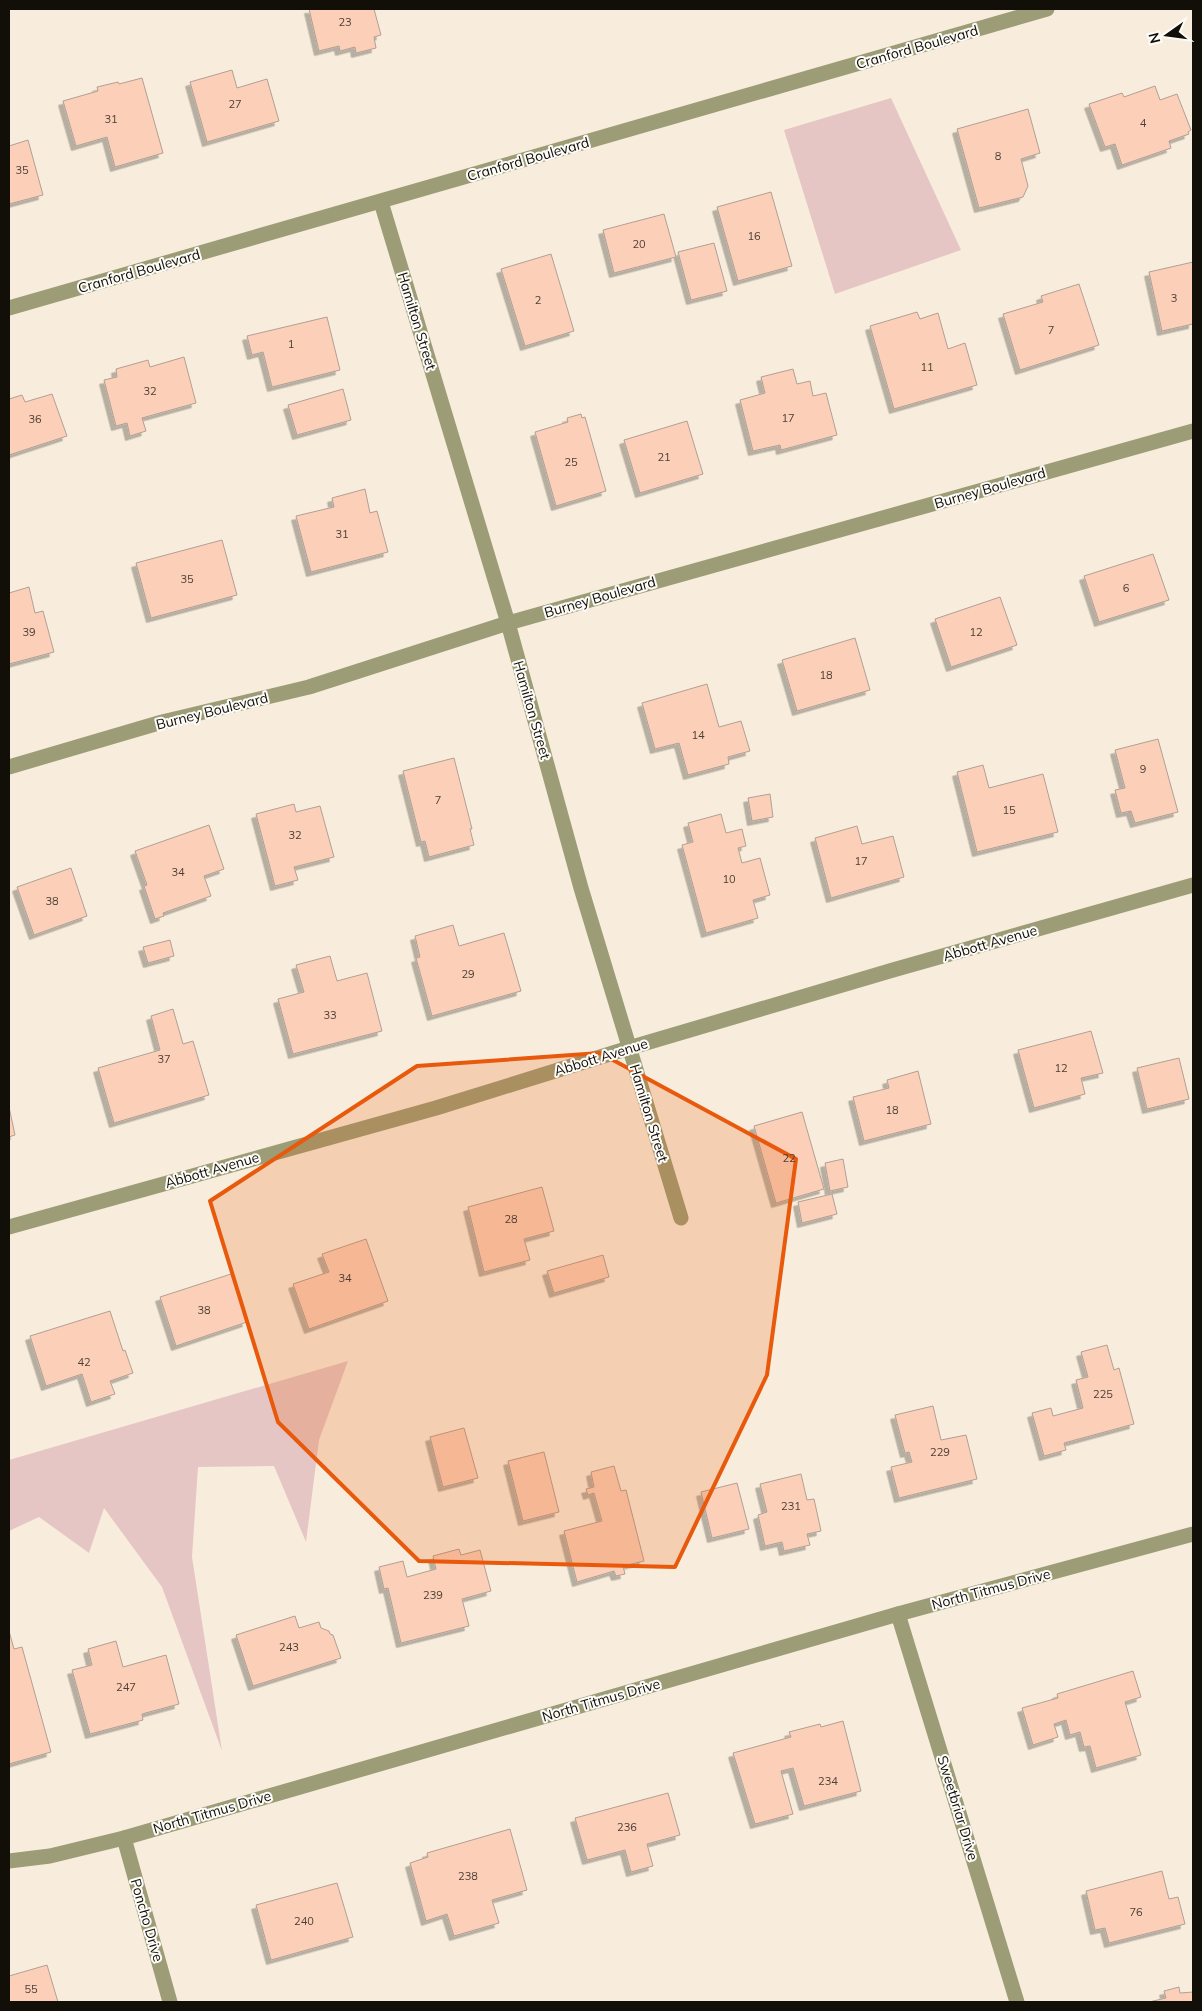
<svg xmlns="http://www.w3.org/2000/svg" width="1202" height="2011" font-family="Mulish,sans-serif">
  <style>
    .green { fill: #e6c6c5 }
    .building { fill: #fbcfb8; stroke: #b19f95; filter: url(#shadow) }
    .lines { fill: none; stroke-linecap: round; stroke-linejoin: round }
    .minor { stroke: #9c9d77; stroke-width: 15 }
    .marked { fill: #e8590c; fill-opacity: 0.2; stroke: #e8590c; stroke-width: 4; stroke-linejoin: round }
    .labels { text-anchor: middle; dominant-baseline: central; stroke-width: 4; stroke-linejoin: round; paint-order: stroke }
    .number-label { font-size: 11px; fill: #4c3e34 }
    .street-label { font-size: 14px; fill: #120e08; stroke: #fefcf8 }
  </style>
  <defs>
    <filter id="shadow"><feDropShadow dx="-4.5" dy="4.5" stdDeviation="0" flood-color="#0004"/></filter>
  </defs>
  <rect width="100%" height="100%" fill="#f8eddc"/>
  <g class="green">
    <polygon points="891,98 961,250 835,294 784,130"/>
    <polygon points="348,1361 319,1440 306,1542 274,1466 198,1467 192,1557 222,1751 162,1587 104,1508 89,1553 39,1517 9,1531 9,1460"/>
  </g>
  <g class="building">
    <polygon points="309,9 374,9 381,35 374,37 376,48 356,53 355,47 340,51 339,46 319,51"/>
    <polygon points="232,70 237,88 267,79 279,121 207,142 190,82"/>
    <polygon points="142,78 163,153 115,167 107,137 76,146 63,101 98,91 97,87 118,82 119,84"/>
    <polygon points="1155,86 1160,100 1177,94 1191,130 1188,132 1189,134 1169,141 1171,148 1122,165 1115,144 1105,147 1089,104 1122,93 1124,97"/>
    <polygon points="1028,109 1040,153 1021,159 1028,186 1023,197 979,208 957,129"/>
    <polygon points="28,140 43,195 9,204 9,146"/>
    <polygon points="771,192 792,266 738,281 717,207"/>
    <polygon points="664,214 676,257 614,273 603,230"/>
    <polygon points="714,243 727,291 691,300 678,252"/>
    <polygon points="551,254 574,331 525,346 501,269"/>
    <polygon points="1193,262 1193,324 1162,331 1149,272"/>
    <polygon points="1079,284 1099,345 1020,370 1003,314 1043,302 1041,296"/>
    <polygon points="917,312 920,319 938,313 948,349 965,343 977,385 894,409 870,326"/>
    <polygon points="327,317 340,370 272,387 263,352 252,355 247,336"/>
    <polygon points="184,357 196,403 142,418 146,431 130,436 127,423 116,426 104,380 117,377 116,369 148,360 150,367"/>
    <polygon points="793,369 797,384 810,381 813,396 826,393 837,435 781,450 780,445 753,451 740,400 765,393 761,377"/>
    <polygon points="343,389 351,420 297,435 288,405"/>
    <polygon points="52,394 67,436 9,455 9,399 22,395 25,402"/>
    <polygon points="581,414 582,418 585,417 606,491 556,506 535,432 568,422 567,418"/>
    <polygon points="687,421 703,474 640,493 624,440"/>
    <polygon points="365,489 370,513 377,511 388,552 311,572 296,516 334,507 332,498"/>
    <polygon points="222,540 237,595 151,618 136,563"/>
    <polygon points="1153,554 1169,600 1099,622 1084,576"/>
    <polygon points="29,587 35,613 43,611 54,652 9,664 9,593"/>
    <polygon points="1000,597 1017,645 951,667 935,619"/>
    <polygon points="855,638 870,690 797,711 782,660"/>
    <polygon points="707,684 719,727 741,721 750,751 728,757 729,764 688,775 679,743 655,749 642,703"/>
    <polygon points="1158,739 1178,812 1135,823 1131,811 1121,813 1115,790 1125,788 1115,750"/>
    <polygon points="454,758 472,829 470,829 474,845 429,857 425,841 421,842 403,771"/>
    <polygon points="983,765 989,788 1043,774 1058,832 977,852 957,772"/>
    <polygon points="770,794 773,817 752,821 748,798"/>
    <polygon points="294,804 296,812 320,806 334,857 294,867 298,880 275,886 256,814"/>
    <polygon points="721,814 726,833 742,829 746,846 738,848 742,863 760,858 770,895 753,900 758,918 706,933 682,845 693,842 688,823"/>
    <polygon points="209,825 224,869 204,876 211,896 163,913 164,916 155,919 144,886 147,885 135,851"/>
    <polygon points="857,826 862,844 893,836 904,877 831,898 815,838"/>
    <polygon points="71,868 87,916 34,935 17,887"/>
    <polygon points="453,925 459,946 504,933 521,991 432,1016 416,958 420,957 415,936"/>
    <polygon points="170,940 174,956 148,963 143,947"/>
    <polygon points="330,956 337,981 367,973 382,1031 293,1054 278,999 304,992 296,965"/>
    <polygon points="173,1009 183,1044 193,1041 209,1095 114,1123 98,1068 160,1050 151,1016"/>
    <polygon points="1091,1031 1103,1073 1081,1078 1085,1094 1034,1108 1018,1050"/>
    <polygon points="1179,1058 1189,1099 1147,1109 1137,1068"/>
    <polygon points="918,1071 931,1124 864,1141 853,1097 889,1088 887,1080"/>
    <polygon points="9,1107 15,1135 9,1137"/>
    <polygon points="802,1112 824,1189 776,1203 754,1126"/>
    <polygon points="843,1159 848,1187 830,1191 825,1163"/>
    <polygon points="542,1187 554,1231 524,1239 530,1260 484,1272 468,1207"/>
    <polygon points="832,1194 837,1214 802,1223 798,1202"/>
    <polygon points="366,1239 388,1301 309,1329 293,1284 329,1272 322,1254"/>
    <polygon points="603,1255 609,1277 554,1293 547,1271"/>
    <polygon points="231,1274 247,1322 176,1346 160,1297"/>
    <polygon points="110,1311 123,1351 125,1350 133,1373 110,1381 115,1394 91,1402 82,1374 46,1386 30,1336"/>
    <polygon points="1107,1345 1114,1370 1119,1368 1134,1424 1064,1443 1066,1450 1044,1456 1032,1413 1051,1408 1053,1416 1083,1408 1076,1380 1088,1377 1081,1352"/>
    <polygon points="933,1406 941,1440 966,1435 977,1479 899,1498 891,1467 912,1462 909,1452 905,1453 895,1415"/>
    <polygon points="464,1428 478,1478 443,1487 430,1437"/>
    <polygon points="544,1452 559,1512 523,1521 508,1461"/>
    <polygon points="614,1466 621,1491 626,1490 644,1561 623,1566 625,1574 616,1576 614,1571 577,1582 564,1531 602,1521 594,1493 588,1495 586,1489 594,1487 591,1472"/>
    <polygon points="801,1474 807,1500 814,1499 821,1531 807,1534 810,1545 784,1551 782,1542 765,1546 758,1515 767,1512 760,1484"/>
    <polygon points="737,1483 749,1529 712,1538 701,1492"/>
    <polygon points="459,1549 461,1555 480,1550 491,1591 462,1599 469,1626 401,1643 388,1588 384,1589 379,1567 403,1561 407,1577 436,1569 433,1556"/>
    <polygon points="295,1616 299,1628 319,1622 321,1628 329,1631 330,1634 333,1635 341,1658 253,1686 236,1635"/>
    <polygon points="9,1631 14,1649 22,1647 51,1752 9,1764"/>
    <polygon points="116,1641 123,1667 166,1655 179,1704 142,1714 143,1720 90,1734 72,1670 92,1665 88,1649"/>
    <polygon points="1133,1671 1141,1697 1125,1702 1141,1755 1096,1768 1090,1746 1084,1747 1080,1732 1070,1735 1066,1720 1054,1724 1058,1737 1033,1745 1022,1708 1058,1698 1057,1694"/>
    <polygon points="843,1721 861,1791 804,1806 793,1768 781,1771 793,1814 755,1824 733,1753 791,1737 789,1732 820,1724 821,1727"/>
    <polygon points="668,1793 680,1835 647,1844 653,1866 631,1872 625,1850 587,1860 575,1818"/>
    <polygon points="510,1829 527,1890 492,1900 499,1923 454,1936 447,1914 426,1921 410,1863 428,1857 427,1853"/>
    <polygon points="1162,1871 1169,1899 1178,1897 1185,1924 1109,1943 1105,1928 1095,1930 1086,1891"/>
    <polygon points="337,1883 353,1937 271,1960 256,1905"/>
    <polygon points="47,1965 58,2002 9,2002 9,1976"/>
    <polygon points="1179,1987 1180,1993 1193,1992 1193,2002 1149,2002 1166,1998 1164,1991"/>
  </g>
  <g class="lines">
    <g class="minor">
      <polyline points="381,202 508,623 581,888 681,1218"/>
      <polyline points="9,308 1047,9"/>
      <polyline points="9,767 162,722 309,687 508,623 1193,431"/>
      <polyline points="9,1227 436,1108 629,1048 893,970 1193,885"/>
      <polyline points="898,1614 1017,2002"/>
      <polyline points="124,1838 170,2002"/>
      <polyline points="9,1861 50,1856 124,1838 898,1614 1193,1534"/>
    </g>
  </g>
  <path class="marked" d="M600,1053L796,1159L767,1375L675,1567L419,1561L278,1422L210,1201L417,1066Z"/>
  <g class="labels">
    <g class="number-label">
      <text x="345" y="22">23</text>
      <text x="235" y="104">27</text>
      <text x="111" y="119">31</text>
      <text x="1143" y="123">4</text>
      <text x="998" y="156">8</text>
      <text x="22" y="170">35</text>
      <text x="754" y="236">16</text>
      <text x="639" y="244">20</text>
      <text x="1174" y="298">3</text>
      <text x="538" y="300">2</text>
      <text x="1051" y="330">7</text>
      <text x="291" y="344">1</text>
      <text x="927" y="367">11</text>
      <text x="150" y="391">32</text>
      <text x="788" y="418">17</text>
      <text x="35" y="419">36</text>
      <text x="664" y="457">21</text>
      <text x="571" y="462">25</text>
      <text x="342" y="534">31</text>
      <text x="187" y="579">35</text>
      <text x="1126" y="588">6</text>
      <text x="29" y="632">39</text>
      <text x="976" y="632">12</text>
      <text x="826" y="675">18</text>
      <text x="698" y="735">14</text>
      <text x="1143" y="769">9</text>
      <text x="438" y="800">7</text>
      <text x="1009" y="810">15</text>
      <text x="295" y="835">32</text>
      <text x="861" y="861">17</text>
      <text x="178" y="872">34</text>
      <text x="729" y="879">10</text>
      <text x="52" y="901">38</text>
      <text x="468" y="974">29</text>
      <text x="330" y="1015">33</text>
      <text x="164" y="1059">37</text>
      <text x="1061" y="1068">12</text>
      <text x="892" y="1110">18</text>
      <text x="789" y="1158">22</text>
      <text x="511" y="1219">28</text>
      <text x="345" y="1278">34</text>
      <text x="204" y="1310">38</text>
      <text x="84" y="1362">42</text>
      <text x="1103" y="1394">225</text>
      <text x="940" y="1452">229</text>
      <text x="791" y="1506">231</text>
      <text x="433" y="1595">239</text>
      <text x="289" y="1647">243</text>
      <text x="126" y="1687">247</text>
      <text x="828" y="1781">234</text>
      <text x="627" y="1827">236</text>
      <text x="468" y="1876">238</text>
      <text x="1136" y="1912">76</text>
      <text x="304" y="1921">240</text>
      <text x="31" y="1989">55</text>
    </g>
    <g class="street-label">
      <text transform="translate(917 47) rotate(-16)">Cranford Boulevard</text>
      <text transform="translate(528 159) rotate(-16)">Cranford Boulevard</text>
      <text transform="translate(139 271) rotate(-16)">Cranford Boulevard</text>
      <text transform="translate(417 321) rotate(73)">Hamilton Street</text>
      <text transform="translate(990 488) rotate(-16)">Burney Boulevard</text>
      <text transform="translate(600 597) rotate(-16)">Burney Boulevard</text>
      <text transform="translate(532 710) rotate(74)">Hamilton Street</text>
      <text transform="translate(212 711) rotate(-14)">Burney Boulevard</text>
      <text transform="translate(990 943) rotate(-16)">Abbott Avenue</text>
      <text transform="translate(601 1057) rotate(-17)">Abbott Avenue</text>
      <text transform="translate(649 1113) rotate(73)">Hamilton Street</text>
      <text transform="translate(212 1170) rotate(-16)">Abbott Avenue</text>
      <text transform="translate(991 1589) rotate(-15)">North Titmus Drive</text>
      <text transform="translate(601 1700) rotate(-16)">North Titmus Drive</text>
      <text transform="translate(958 1808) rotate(73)">Sweetbriar Drive</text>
      <text transform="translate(212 1812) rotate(-16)">North Titmus Drive</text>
      <text transform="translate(147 1920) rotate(74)">Poncho Drive</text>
    </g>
  </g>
  <rect width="1202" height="2011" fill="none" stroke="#120e08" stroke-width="20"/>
  <g transform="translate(1167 35) rotate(256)" stroke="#fefcf8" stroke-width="4" paint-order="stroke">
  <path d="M0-4L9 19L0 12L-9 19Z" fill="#120e08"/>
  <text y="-8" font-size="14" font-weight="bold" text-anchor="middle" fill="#120e08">N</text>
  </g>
</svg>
